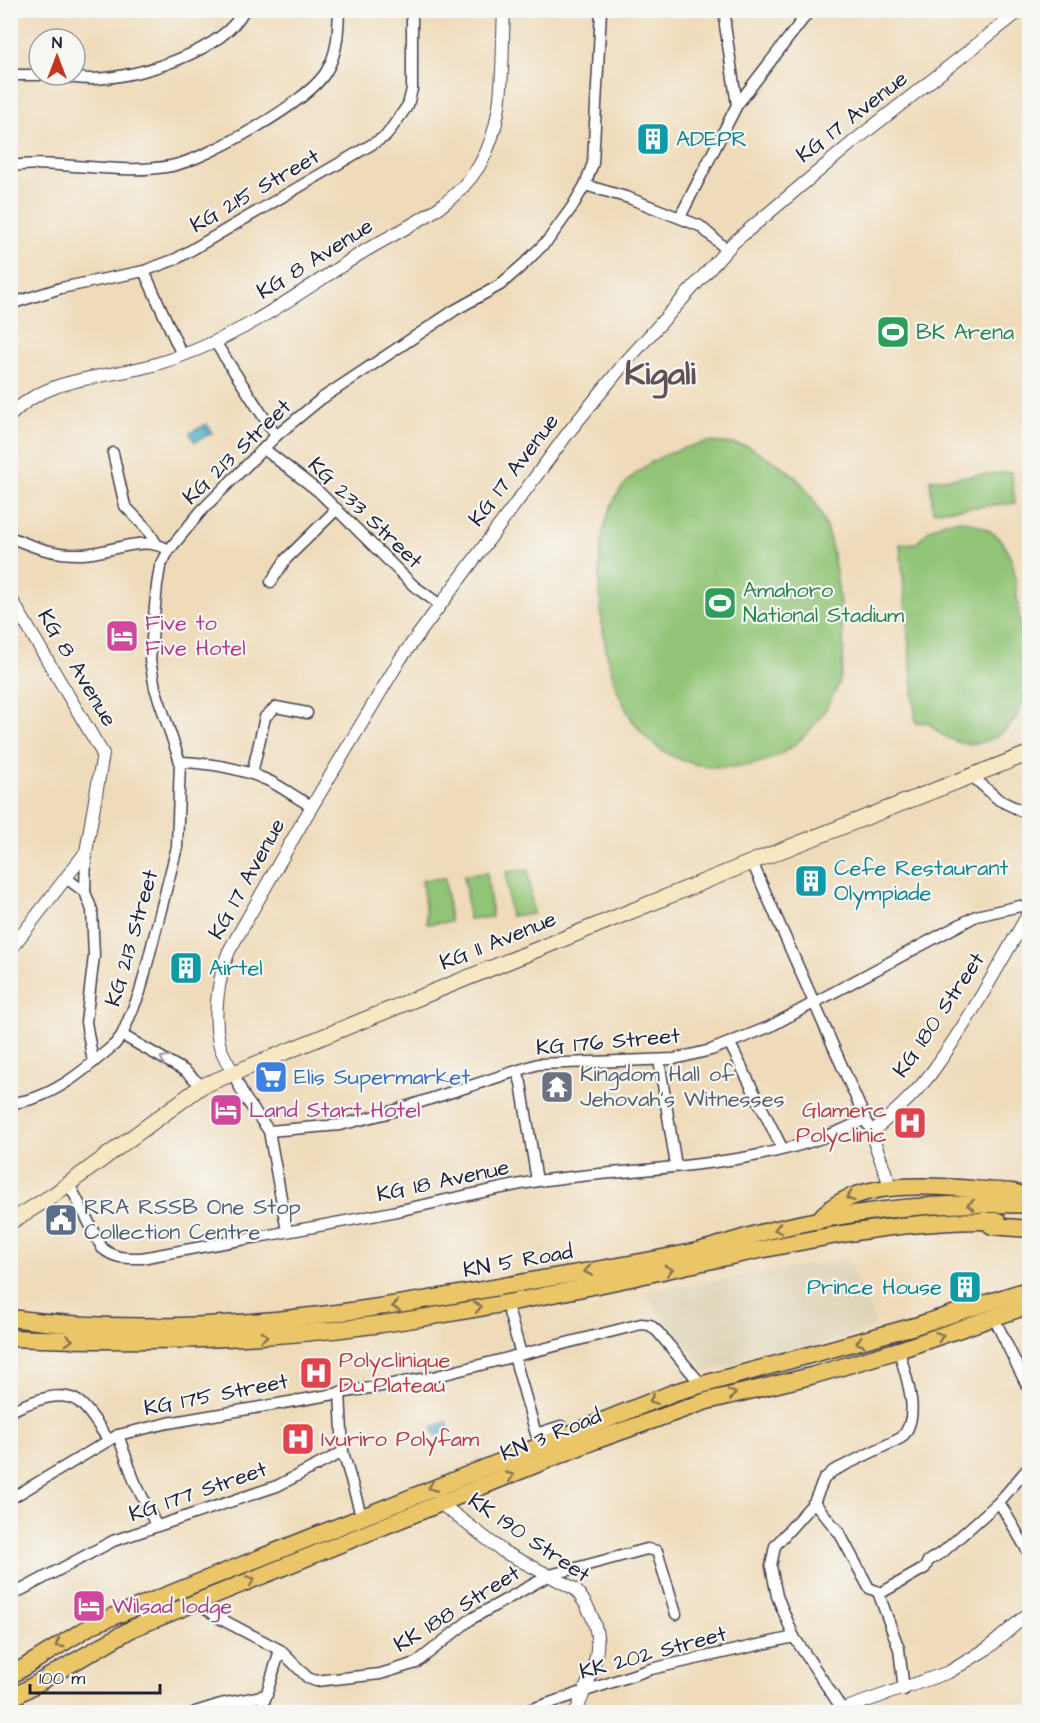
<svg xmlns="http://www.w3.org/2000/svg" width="1040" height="1723" font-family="'Architects Daughter',sans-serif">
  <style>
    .built { fill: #ded3b5 }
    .pitch { fill: #91c476; stroke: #5a7358; stroke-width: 1.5 }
    .water { fill: url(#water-waves); stroke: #346880; stroke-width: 1.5 }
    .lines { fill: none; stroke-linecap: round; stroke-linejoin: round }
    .minor-casing { stroke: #413e4e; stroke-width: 13 }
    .tertiary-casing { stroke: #413e4e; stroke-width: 14 }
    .secondary-casing { stroke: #413e4e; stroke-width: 17 }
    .primary-casing { stroke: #413e4e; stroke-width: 19 }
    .trunk-casing { stroke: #413e4e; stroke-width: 19 }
    .minor { stroke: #fff; stroke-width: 10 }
    .tertiary { stroke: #fff; stroke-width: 12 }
    .secondary { stroke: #f7e8c3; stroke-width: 15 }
    .primary { stroke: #ebc669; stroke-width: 16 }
    .trunk { stroke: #ebc669; stroke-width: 16 }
    .oneway { stroke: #9c9ca7 }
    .oneway2 { stroke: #867452 }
    .labels { text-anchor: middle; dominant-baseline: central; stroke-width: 4.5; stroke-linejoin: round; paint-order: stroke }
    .street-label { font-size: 22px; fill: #22223b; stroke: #f6f6f2 }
    .culture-label { font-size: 22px; fill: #0d838f; stroke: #f6f6f2; text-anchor: start }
    .leisure-label { font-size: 22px; fill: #27864d; stroke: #f6f6f2; text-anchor: start }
    .hotel-label { font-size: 22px; fill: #b23c85; stroke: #f6f6f2; text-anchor: start }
    .worship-label { font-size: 22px; fill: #5b616d; stroke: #f6f6f2; text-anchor: start }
    .shop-label { font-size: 22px; fill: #366cbe; stroke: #f6f6f2; text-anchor: start }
    .health-label { font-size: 22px; fill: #be3a42; stroke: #f6f6f2; text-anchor: start }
    .service-label { font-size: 22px; fill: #4e5e75; stroke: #f6f6f2; text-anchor: start }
    .town-label { font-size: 34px; font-weight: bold; fill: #625055; stroke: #f6f6f2 }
  </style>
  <defs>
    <pattern id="water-waves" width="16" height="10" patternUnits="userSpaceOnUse" patternTransform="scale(1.5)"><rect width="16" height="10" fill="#46afc5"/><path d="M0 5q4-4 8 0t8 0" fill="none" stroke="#3a8ea1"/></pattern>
  </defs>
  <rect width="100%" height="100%" fill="#f6f6f2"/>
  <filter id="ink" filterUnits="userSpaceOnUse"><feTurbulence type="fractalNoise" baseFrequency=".0167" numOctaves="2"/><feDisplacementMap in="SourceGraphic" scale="12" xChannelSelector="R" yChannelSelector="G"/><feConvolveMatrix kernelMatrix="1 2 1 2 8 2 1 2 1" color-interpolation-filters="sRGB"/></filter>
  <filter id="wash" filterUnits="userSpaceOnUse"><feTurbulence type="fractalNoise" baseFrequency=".008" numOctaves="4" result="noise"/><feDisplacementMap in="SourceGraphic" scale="24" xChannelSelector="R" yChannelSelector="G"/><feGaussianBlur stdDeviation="1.35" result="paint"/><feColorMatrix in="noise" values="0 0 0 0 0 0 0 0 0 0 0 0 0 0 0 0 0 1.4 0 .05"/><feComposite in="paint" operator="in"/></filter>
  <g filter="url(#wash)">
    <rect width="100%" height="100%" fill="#efdbba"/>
    <polygon class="built" points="848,1259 877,1326 810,1348 706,1371 643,1292"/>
    <g class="pitch">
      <path d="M709,442C721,443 734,443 746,446C754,448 763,455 770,459C828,491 833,546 840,606C843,633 848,667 835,692C816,730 787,761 743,766C634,778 606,689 600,599C598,560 599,511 628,481C650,458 678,448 709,442Z"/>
      <polygon points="1011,472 1015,503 933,511 930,480"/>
      <path d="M962,520C993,528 1004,537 1014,568L1027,687C1020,739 965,765 928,722L916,723L900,544L917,543L930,529L945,522Z"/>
      <polygon points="528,870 533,914 510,916 506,872"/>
      <polygon points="487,873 492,917 469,919 464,875"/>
      <polygon points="445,878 450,922 427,924 422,880"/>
    </g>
    <g class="water">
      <polygon points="207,424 212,433 195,442 190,433"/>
      <polygon points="447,1422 450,1431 435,1436 432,1427"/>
    </g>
  </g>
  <g filter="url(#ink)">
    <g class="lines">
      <g class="minor-casing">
        <g id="minor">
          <polyline points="726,10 725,25 737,105"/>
          <polyline points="10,75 39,75"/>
          <path d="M46,75C61,76 77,79 92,79C137,78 223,52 244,10"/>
          <path d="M10,166C63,159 118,176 171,166C207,159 307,103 326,72C338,52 338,33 339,10"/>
          <polyline points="585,185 629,198 700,226 726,249"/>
          <polyline points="680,217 737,105 810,10"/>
          <polyline points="144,271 182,355"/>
          <polyline points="10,288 15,301"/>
          <polyline points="10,304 61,288 144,271 176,259 386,136 408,105 412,89 412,10"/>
          <polyline points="215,342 276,436"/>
          <polyline points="264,449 318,491 414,586 439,604"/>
          <polyline points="113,453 125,506 147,529 157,545"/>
          <path d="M10,537C35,548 56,555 83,554C111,553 142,534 169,550"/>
          <polyline points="271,582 286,559 337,509"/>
          <path d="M180,762C210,763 240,768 267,780C283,787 297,799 312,806"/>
          <polyline points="252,774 265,717 276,707 307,713"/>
          <polyline points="973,777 999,800 1030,815"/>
          <polyline points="752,862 868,1125"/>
          <polyline points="66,878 85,892 92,910 94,956 86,1022 93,1062"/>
          <polyline points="85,892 86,852"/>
          <polyline points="122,1035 185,1071 202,1086"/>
          <polyline points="730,1044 782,1148"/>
          <polyline points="659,1060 676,1166"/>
          <polyline points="517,1071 521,1083 537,1181"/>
          <polyline points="233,1073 245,1098 269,1131 287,1231"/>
          <path d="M10,1103C50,1101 86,1069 115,1044L122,1035L140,992L177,847L180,762L155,688L150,660L157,585L160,567L169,550L202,510L276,436L321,399L455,310L500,285L525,263L549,239L572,207L585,185L593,163L601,10"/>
          <polyline points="269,1131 340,1125 384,1114 538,1064 674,1059 711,1050 769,1027 976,916 1020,906 1030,909"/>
          <path d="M68,1182L102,1248C115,1259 126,1258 142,1258C225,1242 309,1229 392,1212C441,1202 489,1189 538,1181C643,1166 770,1170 865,1119"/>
          <polyline points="506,1302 521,1354"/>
          <polyline points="994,1318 1030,1392"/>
          <polyline points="514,1356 536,1434 561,1426 564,1434"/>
          <polyline points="340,1392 343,1452 361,1515"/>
          <path d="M10,1411C29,1403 60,1388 79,1402C90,1410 100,1429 108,1439"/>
          <polyline points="118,1435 134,1480 156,1525"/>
          <polyline points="10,1499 118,1435 168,1423 433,1377 641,1324 650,1325 658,1332 700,1383"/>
          <polyline points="814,1502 840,1534 869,1588 881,1593 925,1568 928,1561 944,1551 999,1502 1030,1466"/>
          <polyline points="999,1502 1030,1555"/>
          <polyline points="878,1592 899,1649 904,1690"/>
          <polyline points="10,1596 113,1541 277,1486 343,1452"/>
          <polyline points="197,1602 219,1618 280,1650 308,1678 316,1681 380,1674 416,1663 471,1619 550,1575 647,1549 657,1551 676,1614"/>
          <polyline points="195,1712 221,1704 267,1695"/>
          <polyline points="261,1712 280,1650"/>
          <polyline points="523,1712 651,1669 794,1637"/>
          <path d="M844,1712L794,1637L777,1596L771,1566L775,1546L814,1502L824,1479L833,1471L901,1438C923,1416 905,1376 899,1350"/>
        </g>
      </g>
      <g class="tertiary-casing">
        <g id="tertiary">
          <path d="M10,416C46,376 104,379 153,365C234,342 291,298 360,254C403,227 451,211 479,166C507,120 501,62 504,10"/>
          <polyline points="10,597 103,754 86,852 10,950"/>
          <path d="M233,1073C229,1064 221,1053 219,1043C213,1014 218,978 229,951L302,823L401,658L568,433L623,365L733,243L853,142L1021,10"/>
          <path d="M891,1188L871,1133C892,1114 915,1095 932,1072C969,1021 999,965 1030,911"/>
          <path d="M441,1504L504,1552L575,1589C613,1636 595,1664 576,1712"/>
          <polyline points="835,1712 949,1672 988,1648 1030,1612"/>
        </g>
      </g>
      <g class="secondary-casing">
        <polyline id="secondary" points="10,1222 52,1196 202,1086 752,862 1030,753"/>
      </g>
      <g class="primary-casing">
        <g id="primary">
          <path d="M818,1221C856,1171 955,1189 1012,1192L1030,1197"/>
          <path d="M10,1318C180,1341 353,1314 520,1283C577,1273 635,1264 693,1252C720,1246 746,1236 772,1230C855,1210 945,1201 1030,1205"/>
          <path d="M10,1338C147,1343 285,1341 421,1318C506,1304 592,1287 676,1268C782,1245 889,1219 998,1221"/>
        </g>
      </g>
      <g class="trunk-casing">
        <g id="trunk">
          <polyline points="985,1220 992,1226 1030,1229"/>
          <polyline points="10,1676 92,1625 675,1392 915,1326 1030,1289"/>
          <polyline points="10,1699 133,1628 594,1441 707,1401 811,1376 899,1350 1030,1305"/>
        </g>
      </g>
      <use href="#minor" class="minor"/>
      <use href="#tertiary" class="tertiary"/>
      <use href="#secondary" class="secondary"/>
      <use href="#primary" class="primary"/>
      <use href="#trunk" class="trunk"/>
    </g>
    <defs><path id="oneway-chevron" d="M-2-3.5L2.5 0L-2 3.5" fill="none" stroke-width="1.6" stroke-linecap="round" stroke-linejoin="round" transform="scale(1.5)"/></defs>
    <use class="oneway" href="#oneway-chevron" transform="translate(164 1059) rotate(-150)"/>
    <g class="oneway2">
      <use href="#oneway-chevron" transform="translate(850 1197) rotate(164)"/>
      <use href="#oneway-chevron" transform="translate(971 1205) rotate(177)"/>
      <use href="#oneway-chevron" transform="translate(778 1229) rotate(168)"/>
      <use href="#oneway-chevron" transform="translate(669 1270) rotate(-12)"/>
      <use href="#oneway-chevron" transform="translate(588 1271) rotate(170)"/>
      <use href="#oneway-chevron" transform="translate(396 1306) rotate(171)"/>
      <use href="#oneway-chevron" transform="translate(478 1307) rotate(-11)"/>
      <use href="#oneway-chevron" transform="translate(264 1336) rotate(-4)"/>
      <use href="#oneway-chevron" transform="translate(940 1336) rotate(-19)"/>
      <use href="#oneway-chevron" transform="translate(69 1340) rotate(2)"/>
      <use href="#oneway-chevron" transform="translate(860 1342) rotate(164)"/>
      <use href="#oneway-chevron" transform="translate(732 1394) rotate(-14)"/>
      <use href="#oneway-chevron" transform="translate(653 1400) rotate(159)"/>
      <use href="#oneway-chevron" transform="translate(510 1476) rotate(-22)"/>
      <use href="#oneway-chevron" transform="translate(432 1487) rotate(158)"/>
      <use href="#oneway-chevron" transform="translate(251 1580) rotate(-22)"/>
      <use href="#oneway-chevron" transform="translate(59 1644) rotate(150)"/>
    </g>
  </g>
  <defs>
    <g id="building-square" transform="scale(1.725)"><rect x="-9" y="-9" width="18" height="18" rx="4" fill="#0f9aa8" stroke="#f6f6f2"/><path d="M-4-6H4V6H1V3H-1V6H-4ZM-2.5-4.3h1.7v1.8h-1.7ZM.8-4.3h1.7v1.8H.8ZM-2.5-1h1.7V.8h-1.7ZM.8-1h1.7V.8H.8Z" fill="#fff"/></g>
    <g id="stadium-square" transform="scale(1.725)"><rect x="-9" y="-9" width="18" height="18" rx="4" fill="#2e9e5b" stroke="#f6f6f2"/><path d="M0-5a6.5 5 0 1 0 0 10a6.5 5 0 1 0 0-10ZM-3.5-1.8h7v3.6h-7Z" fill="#fff"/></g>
    <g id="hotel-square" transform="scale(1.725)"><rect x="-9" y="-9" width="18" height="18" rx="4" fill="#d1479c" stroke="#f6f6f2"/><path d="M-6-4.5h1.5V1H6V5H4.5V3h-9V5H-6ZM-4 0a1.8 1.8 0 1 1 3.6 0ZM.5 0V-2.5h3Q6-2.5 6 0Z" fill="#fff"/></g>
    <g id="supermarket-square" transform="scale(1.725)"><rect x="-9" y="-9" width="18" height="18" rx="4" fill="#3f7fe0" stroke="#f6f6f2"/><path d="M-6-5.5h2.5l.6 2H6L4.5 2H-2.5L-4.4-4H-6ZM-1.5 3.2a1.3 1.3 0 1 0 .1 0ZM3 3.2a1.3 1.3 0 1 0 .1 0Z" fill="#fff"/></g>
    <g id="temple-square" transform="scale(1.725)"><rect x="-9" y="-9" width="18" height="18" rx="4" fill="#6b7280" stroke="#f6f6f2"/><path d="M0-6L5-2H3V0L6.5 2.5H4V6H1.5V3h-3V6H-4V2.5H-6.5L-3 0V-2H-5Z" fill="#fff"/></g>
    <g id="hospital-square" transform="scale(1.725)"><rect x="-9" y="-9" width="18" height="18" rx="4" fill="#e0444e" stroke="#f6f6f2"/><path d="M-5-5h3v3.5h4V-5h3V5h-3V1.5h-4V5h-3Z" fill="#fff"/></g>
    <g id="civic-square" transform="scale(1.725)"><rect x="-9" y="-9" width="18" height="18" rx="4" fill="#5c6f8a" stroke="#f6f6f2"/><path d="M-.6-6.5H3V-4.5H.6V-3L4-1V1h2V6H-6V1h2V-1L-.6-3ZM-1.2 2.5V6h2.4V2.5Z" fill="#fff"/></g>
  </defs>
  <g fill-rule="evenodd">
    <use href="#building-square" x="653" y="139"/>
    <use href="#stadium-square" x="893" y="332"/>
    <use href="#stadium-square" x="720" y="603"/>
    <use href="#hotel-square" x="122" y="636"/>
    <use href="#building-square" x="811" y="881"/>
    <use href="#building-square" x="186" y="968"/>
    <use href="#supermarket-square" x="271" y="1077"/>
    <use href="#temple-square" x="557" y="1087"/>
    <use href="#hotel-square" x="226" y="1110"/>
    <use href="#hospital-square" x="910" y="1123"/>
    <use href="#civic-square" x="61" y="1220"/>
    <use href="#building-square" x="965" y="1287"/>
    <use href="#hospital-square" x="316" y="1373"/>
    <use href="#hospital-square" x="298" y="1439"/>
    <use href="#hotel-square" x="89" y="1606"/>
  </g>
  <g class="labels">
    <g class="street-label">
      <text transform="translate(852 117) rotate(-38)">KG 17 Avenue</text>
      <text transform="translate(255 191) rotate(-30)">KG 215 Street</text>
      <text transform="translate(315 259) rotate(-32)">KG 8 Avenue</text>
      <text transform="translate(237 452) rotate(-44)">KG 213 Street</text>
      <text transform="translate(514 470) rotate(-53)">KG 17 Avenue</text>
      <text transform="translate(365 513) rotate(44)">KG 233 Street</text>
      <text transform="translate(77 668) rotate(59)">KG 8 Avenue</text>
      <text transform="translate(247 879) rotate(-61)">KG 17 Avenue</text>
      <text transform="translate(132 938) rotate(-74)">KG 213 Street</text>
      <text transform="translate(498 941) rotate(-22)">KG 11 Avenue</text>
      <text transform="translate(939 1015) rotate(-56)">KG 180 Street</text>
      <text transform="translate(608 1042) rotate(-5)">KG 176 Street</text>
      <text transform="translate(443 1181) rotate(-12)">KG 18 Avenue</text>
      <text transform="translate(518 1261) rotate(-10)">KN 5 Road</text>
      <text transform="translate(216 1395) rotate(-11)">KG 175 Street</text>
      <text transform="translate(551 1435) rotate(-22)">KN 3 Road</text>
      <text transform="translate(198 1492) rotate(-19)">KG 177 Street</text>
      <text transform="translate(529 1538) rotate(34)">KK 190 Street</text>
      <text transform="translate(457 1609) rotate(-32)">KK 188 Street</text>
      <text transform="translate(653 1653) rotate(-15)">KK 202 Street</text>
    </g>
    <g class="culture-label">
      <text x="676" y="139">ADEPR</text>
      <text x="834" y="868">Cefe Restaurant<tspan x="834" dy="25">Olympiade</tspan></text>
      <text x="209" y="968">Airtel</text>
      <text x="942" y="1287" text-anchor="end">Prince House</text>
    </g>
    <g class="leisure-label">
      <text x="916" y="332">BK Arena</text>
      <text x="743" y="590">Amahoro<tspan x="743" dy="25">National Stadium</tspan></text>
    </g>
    <g class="hotel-label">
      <text x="145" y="623">Five to<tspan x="145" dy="25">Five Hotel</tspan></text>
      <text x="249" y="1110">Land Start Hotel</text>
      <text x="112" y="1606">Wilsad lodge</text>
    </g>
    <g class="worship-label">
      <text x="580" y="1074">Kingdom Hall of<tspan x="580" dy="25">Jehovah's Witnesses</tspan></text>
    </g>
    <g class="shop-label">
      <text x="294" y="1077">Elis Supermarket</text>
    </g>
    <g class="health-label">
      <text x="887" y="1110" text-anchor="end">Glamerc<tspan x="887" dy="25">Polyclinic</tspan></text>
      <text x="339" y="1360">Polyclinique<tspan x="339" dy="25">Du Plateau</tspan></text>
      <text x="321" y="1439">Ivuriro Polyfam</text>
    </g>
    <g class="service-label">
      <text x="84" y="1207">RRA RSSB One Stop<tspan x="84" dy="25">Collection Centre</tspan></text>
    </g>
    <g class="town-label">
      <text x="660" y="374">Kigali</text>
    </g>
  </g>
  <rect width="1040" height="1723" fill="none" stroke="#f6f6f2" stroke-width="36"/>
  <g transform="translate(57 57)"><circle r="28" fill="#f6f6f2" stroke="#a1a1a9" stroke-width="1.5"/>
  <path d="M0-4.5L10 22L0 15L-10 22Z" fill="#c8321e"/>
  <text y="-9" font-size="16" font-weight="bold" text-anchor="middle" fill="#22223b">N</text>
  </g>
  <path d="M30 1684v9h130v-9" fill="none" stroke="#22223b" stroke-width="3"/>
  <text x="39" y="1684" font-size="18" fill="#22223b" stroke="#f6f6f2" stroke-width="4.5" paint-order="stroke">100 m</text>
</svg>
